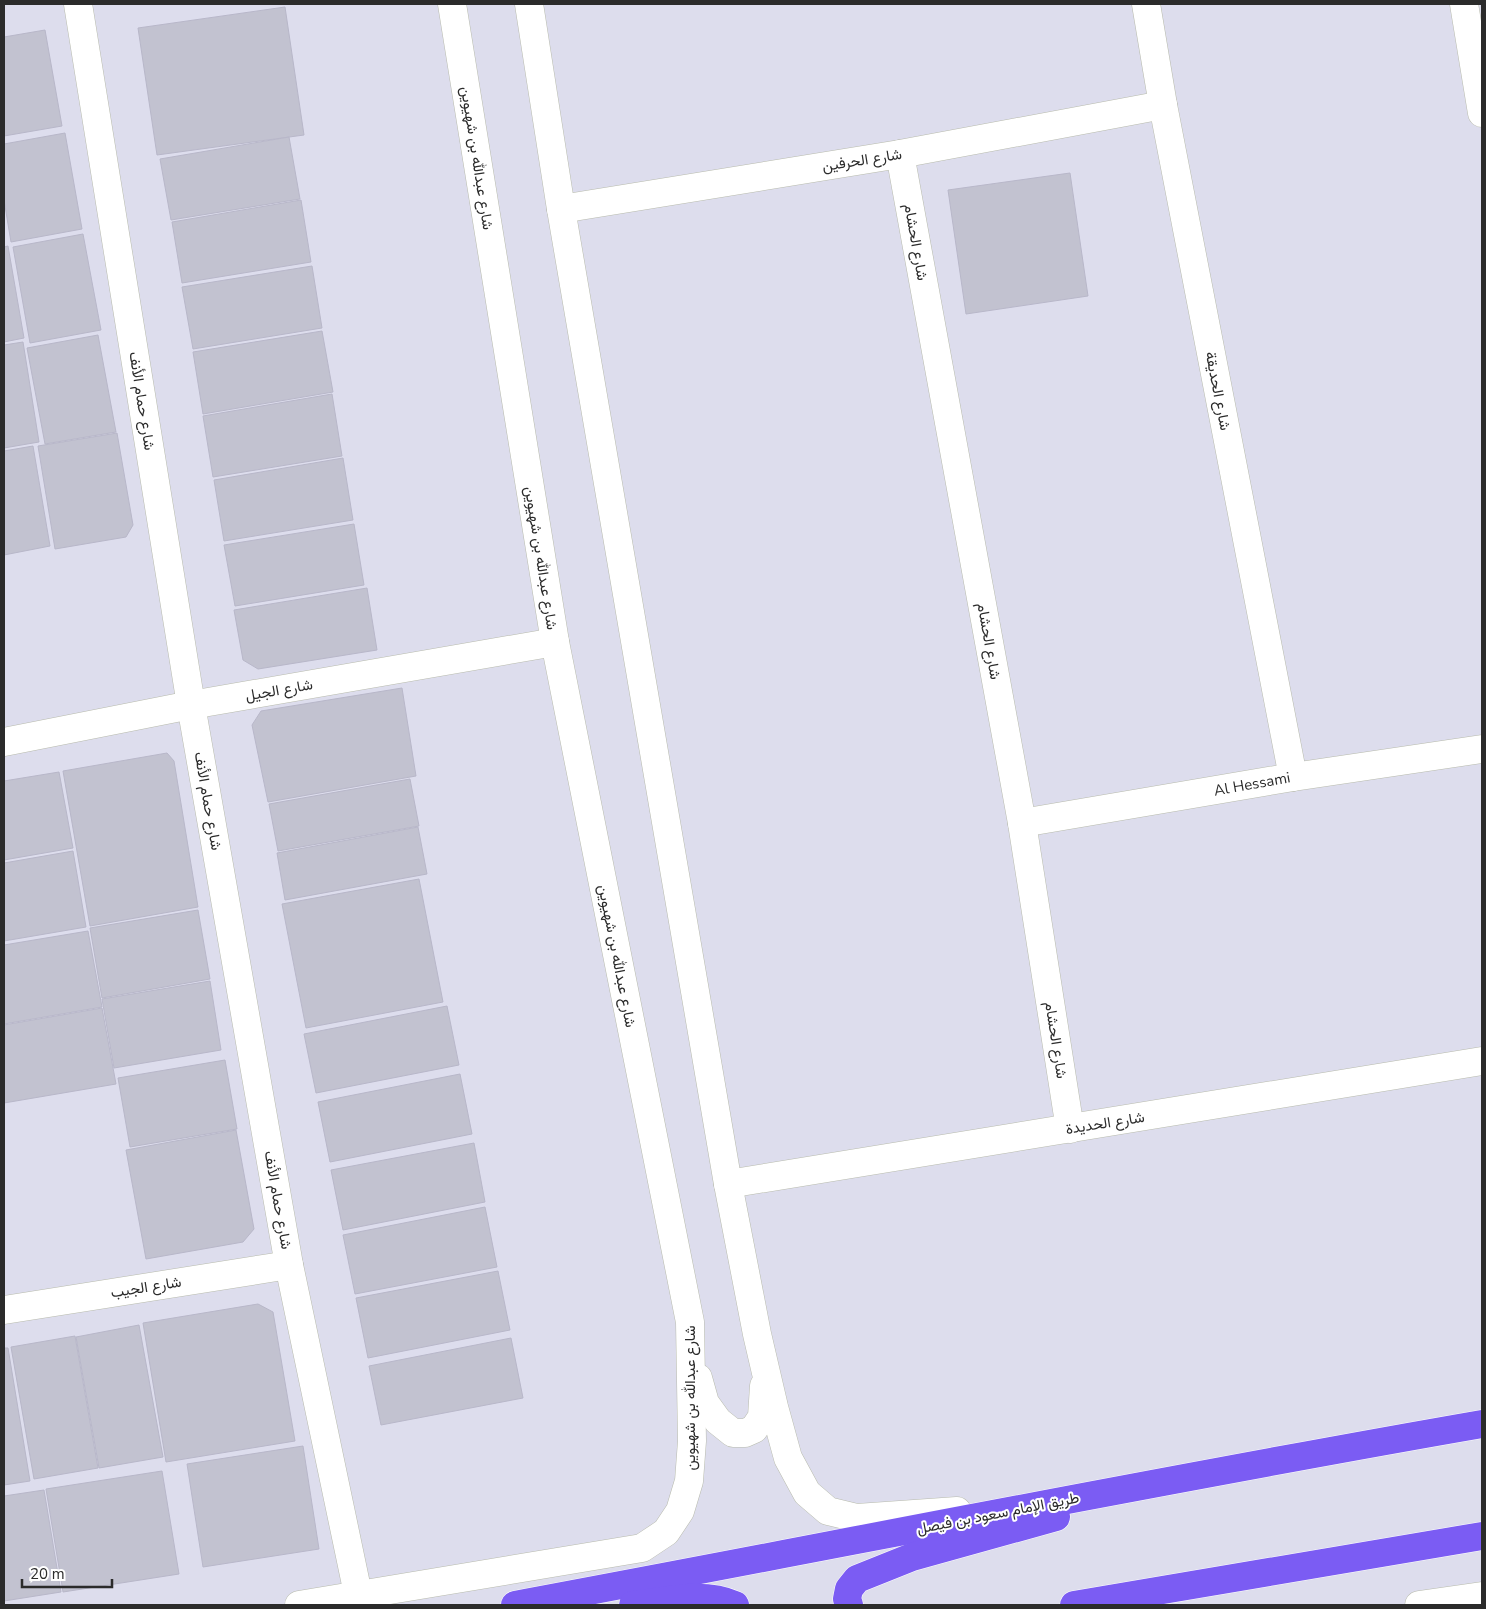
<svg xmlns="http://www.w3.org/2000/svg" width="1486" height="1609" font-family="'Nunito Sans',Vazirmatn,sans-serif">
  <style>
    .building { fill: #c2c2d0; stroke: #b8b7c9 }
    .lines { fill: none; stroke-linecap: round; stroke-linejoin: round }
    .minor-casing { stroke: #b8bbad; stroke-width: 29 }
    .major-casing { stroke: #fff; stroke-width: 29 }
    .minor { stroke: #fff; stroke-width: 28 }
    .major { stroke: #7b5cf3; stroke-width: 28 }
    .labels { text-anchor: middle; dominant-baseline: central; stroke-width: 4; stroke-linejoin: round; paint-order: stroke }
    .street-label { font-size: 15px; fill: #2b2b2b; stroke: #fff }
  </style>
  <rect width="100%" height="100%" fill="#dddded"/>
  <g class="building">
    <polygon points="285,7 304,135 157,155 138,28"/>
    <polygon points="45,30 62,126 4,136 4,37"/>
    <polygon points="65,133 82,229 11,242 4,200 4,144"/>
    <polygon points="289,137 300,199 171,220 160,159"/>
    <polygon points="1070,173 1088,296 966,314 948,190"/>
    <polygon points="301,200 311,262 182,283 172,222"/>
    <polygon points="83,234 101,330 30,343 13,247"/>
    <polygon points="8,246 24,338 4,342 4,247"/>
    <polygon points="312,266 322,328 193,349 182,287"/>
    <polygon points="322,331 333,392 203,414 193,352"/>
    <polygon points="98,335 116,432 45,444 27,348"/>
    <polygon points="23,342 39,442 4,448 4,345"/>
    <polygon points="332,394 342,456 213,477 203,416"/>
    <polygon points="117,433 133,525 126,537 55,549 38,446"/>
    <polygon points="33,446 50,546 4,555 4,451"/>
    <polygon points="343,458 353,520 224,541 214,480"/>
    <polygon points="354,524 364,585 235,606 224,545"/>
    <polygon points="367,588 377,650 258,669 243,660 234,610"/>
    <polygon points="402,688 416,776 268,802 252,725 261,711"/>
    <polygon points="167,753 174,761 198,907 90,926 63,771"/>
    <polygon points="59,772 73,848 4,860 4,781"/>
    <polygon points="410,779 419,826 278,851 269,804"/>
    <polygon points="418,827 427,874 285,900 277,853"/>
    <polygon points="73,851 86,927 4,941 4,863"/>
    <polygon points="419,879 443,1002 306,1028 282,904"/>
    <polygon points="198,910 210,979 102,998 90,928"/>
    <polygon points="88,931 102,1007 4,1024 4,945"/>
    <polygon points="210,981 221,1050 114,1068 102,999"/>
    <polygon points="447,1006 459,1065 316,1093 304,1034"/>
    <polygon points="102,1008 116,1084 4,1103 4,1025"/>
    <polygon points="225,1060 237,1129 130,1147 118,1078"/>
    <polygon points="460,1074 472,1134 330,1162 318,1102"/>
    <polygon points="236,1130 254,1229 243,1242 146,1259 126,1150"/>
    <polygon points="474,1143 485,1202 343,1230 331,1170"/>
    <polygon points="485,1207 497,1267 355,1294 343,1235"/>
    <polygon points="498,1271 510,1330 368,1358 356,1298"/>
    <polygon points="258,1304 273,1312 295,1441 166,1462 143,1323"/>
    <polygon points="139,1325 163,1457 99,1468 76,1337"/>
    <polygon points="75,1336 98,1468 34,1479 11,1347"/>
    <polygon points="511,1338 523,1398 381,1425 369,1366"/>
    <polygon points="4,1348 8,1348 30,1481 4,1485"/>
    <polygon points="303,1446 319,1549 203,1567 187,1464"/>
    <polygon points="162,1471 179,1574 63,1592 46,1489"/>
    <polygon points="44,1490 61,1592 4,1601 4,1496"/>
  </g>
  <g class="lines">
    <g class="minor-casing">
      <g id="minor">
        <polyline points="78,4 191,705 289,1265 358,1594"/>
        <polyline points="529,4 561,209 728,1184 757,1334 774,1407 788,1458 807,1493 828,1511 857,1518 957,1511"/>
        <polyline points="1146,4 1163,105 1293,777"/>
        <polyline points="1464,4 1482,113"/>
        <polyline points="900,154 1022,823 1070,1129"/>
        <polyline points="561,209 900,154 1163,105"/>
        <polyline points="4,742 191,705 555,642"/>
        <polyline points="1022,823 1293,777 1482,749"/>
        <polyline points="728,1184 1482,1061"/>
        <polyline points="4,1310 289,1265"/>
        <polyline points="698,1378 705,1403 718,1421 733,1433 745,1433 754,1429 762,1417 764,1386"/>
        <polyline points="299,1605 642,1548 666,1532 680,1511 689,1481 692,1441 690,1322 555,642 452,4"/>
        <polyline points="1419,1605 1482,1596"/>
      </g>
    </g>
    <g class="major-casing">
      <g id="major">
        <path d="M515,1605C837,1545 1159,1480 1482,1424"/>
        <path d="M633,1605C667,1601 703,1591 735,1605"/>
        <polyline points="849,1605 847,1599 849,1589 857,1579 912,1557 1056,1517"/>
        <polyline points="1074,1605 1482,1536"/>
      </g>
    </g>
    <use href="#minor" class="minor"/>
    <use href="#major" class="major"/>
  </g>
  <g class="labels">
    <g class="street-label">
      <text transform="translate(477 158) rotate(81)">شارع عبدالله بن شهيوين</text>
      <text transform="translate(862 160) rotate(-9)">شارع الحرفين</text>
      <text transform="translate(916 242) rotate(80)">شارع الحشام</text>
      <text transform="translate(1218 391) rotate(79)">شارع الحديقة</text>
      <text transform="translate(142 401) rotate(81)">شارع حمام الأنف</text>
      <text transform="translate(541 558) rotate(81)">شارع عبدالله بن شهيوين</text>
      <text transform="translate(989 641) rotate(80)">شارع الحشام</text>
      <text transform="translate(279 690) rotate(-10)">شارع الجيل</text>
      <text transform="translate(1252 784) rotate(-10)">Al Hessami</text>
      <text transform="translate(208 801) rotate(80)">شارع حمام الأنف</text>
      <text transform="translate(617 956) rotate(79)">شارع عبدالله بن شهيوين</text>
      <text transform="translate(1056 1040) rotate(81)">شارع الحشام</text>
      <text transform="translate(1105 1123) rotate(-9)">شارع الحديدة</text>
      <text transform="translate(278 1200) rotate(80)">شارع حمام الأنف</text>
      <text transform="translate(146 1287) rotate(-9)">شارع الجيب</text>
      <text transform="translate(690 1398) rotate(-90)">شارع عبدالله بن شهيوين</text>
      <text transform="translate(998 1513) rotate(-11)">طريق الإمام سعود بن فيصل</text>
    </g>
  </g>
  <rect width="1486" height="1609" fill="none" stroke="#2b2b2b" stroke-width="10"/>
  <path d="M22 1579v8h90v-8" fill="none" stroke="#2b2b2b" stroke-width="2.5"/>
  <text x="30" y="1579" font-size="15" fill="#2b2b2b" stroke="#ffffff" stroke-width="4" paint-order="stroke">20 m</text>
</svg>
